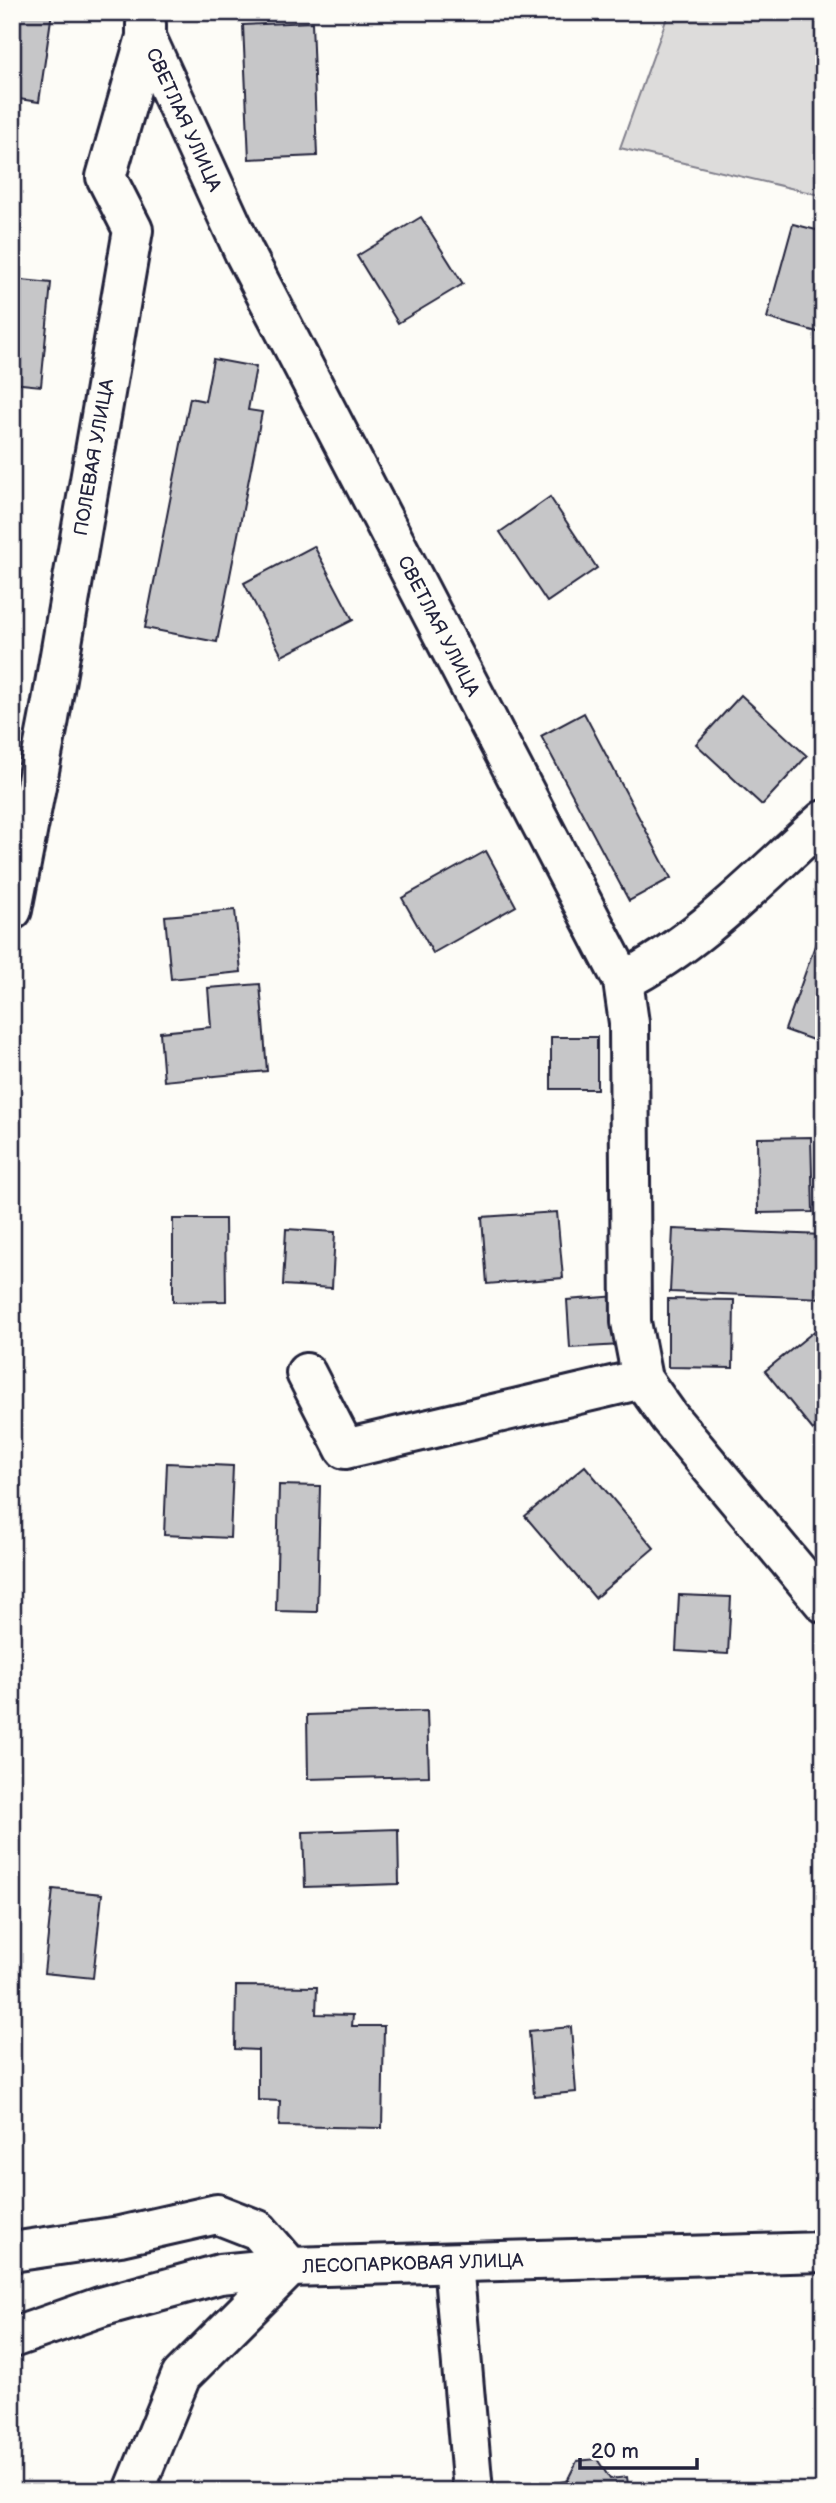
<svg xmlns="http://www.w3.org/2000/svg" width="836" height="2503" font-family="'Balsamiq Sans',sans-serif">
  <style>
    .green { fill: #dddcdb; stroke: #807f8b; stroke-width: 2 }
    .building { fill: #c6c6c8; stroke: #22223b; stroke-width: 2 }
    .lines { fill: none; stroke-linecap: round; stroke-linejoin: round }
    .minor-casing { stroke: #22223b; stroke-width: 44 }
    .minor { stroke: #fdfcf7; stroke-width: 38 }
    .labels { text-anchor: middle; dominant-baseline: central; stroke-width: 5; stroke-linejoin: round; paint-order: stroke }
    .street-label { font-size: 19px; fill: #22223b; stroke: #fdfcf7 }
  </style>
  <rect width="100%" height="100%" fill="#fdfcf7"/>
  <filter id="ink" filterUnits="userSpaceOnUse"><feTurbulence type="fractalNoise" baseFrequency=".0143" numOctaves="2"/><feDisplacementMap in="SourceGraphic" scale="14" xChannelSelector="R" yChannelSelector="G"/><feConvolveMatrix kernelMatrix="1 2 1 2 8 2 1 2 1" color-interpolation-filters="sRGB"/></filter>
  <g filter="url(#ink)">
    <polygon class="green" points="669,12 824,12 824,196 620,148"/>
    <g class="building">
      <polygon points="12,12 52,12 39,102 12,98"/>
      <polygon points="312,22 317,156 249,159 243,25"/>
      <polygon points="421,217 463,284 398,323 357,256"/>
      <polygon points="793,224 824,232 824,334 767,318"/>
      <polygon points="12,279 51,283 41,386 12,383"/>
      <polygon points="213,359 256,367 248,410 262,412 217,642 145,628 190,398 205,401"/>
      <polygon points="550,497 597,568 547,602 500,532"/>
      <polygon points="314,546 353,620 282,656 244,583"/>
      <polygon points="741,695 807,756 762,805 696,744"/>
      <polygon points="584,713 671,878 629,901 541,736"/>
      <polygon points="486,851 516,906 433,953 402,898"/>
      <polygon points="235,910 241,972 171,979 165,916"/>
      <polygon points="824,920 824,1044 785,1030"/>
      <polygon points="260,984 267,1071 164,1081 160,1032 211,1027 208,988"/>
      <rect x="551" y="1037" width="46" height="52"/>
      <polygon points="811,1137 813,1212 758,1213 757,1138"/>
      <polygon points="557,1212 563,1278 487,1284 482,1217"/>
      <polygon points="173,1219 225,1219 226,1301 173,1302"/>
      <polygon points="286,1229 335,1232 332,1288 283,1285"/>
      <polygon points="673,1229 824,1235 824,1298 670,1292"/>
      <polygon points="618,1296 621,1345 570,1348 567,1300"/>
      <polygon points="668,1299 734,1300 733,1368 668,1367"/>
      <polygon points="822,1325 824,1421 813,1430 765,1371"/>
      <polygon points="167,1463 233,1466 230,1538 164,1535"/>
      <polygon points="585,1466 654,1548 595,1598 525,1516"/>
      <polygon points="279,1485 320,1486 317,1612 276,1611"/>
      <polygon points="679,1595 731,1597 728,1654 676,1651"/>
      <polygon points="427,1711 429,1776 308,1779 307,1715"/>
      <polygon points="398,1829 399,1884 305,1887 303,1832"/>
      <polygon points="53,1889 102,1894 93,1978 44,1973"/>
      <polygon points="236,1986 317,1987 316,2014 353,2015 352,2026 384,2026 382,2128 279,2126 280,2101 258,2100 258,2050 235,2049"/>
      <polygon points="571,2027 576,2092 534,2096 529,2031"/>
      <polygon points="597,2459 610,2479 627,2477 629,2491 547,2491 546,2484 567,2481 577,2461"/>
    </g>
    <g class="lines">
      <g class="minor-casing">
        <g id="minor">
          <path id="s1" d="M146,37L244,252L623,981C700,942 760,877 824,820"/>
          <path id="s2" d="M12,910L49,719L133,230L106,177L146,37V24"/>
          <polyline points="623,981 629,1023 631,1322 642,1379 669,1417 824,1603"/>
          <polyline points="306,1373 345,1449 642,1379"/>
          <polyline points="12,2252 120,2236 217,2214 258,2230 290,2267"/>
          <polyline points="453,2263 473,2491"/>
          <path id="s3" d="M12,2338L100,2307L220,2274L290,2267L824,2252"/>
          <polyline points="134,2491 181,2376 290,2267"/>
        </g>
      </g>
      <use href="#minor" class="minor"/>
    </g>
  </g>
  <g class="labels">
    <g class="street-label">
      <text stroke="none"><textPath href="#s1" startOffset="91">СВЕТЛАЯ УЛИЦА</textPath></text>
      <text stroke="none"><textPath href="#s2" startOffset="460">ПОЛЕВАЯ УЛИЦА</textPath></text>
      <text stroke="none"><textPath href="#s1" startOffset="658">СВЕТЛАЯ УЛИЦА</textPath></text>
      <text stroke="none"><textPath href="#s3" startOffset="411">ЛЕСОПАРКОВАЯ УЛИЦА</textPath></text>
    </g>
  </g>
  <rect width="836" height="2503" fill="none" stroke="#fdfcf7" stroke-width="42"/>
  <rect x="21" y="21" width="794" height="2461" fill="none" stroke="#22223b" stroke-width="2.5" filter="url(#ink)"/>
  <path d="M580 2458v10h117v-10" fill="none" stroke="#22223b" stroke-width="3.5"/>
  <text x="591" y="2458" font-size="21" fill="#22223b" stroke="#fdfcf7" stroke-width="5" paint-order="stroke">20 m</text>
</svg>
